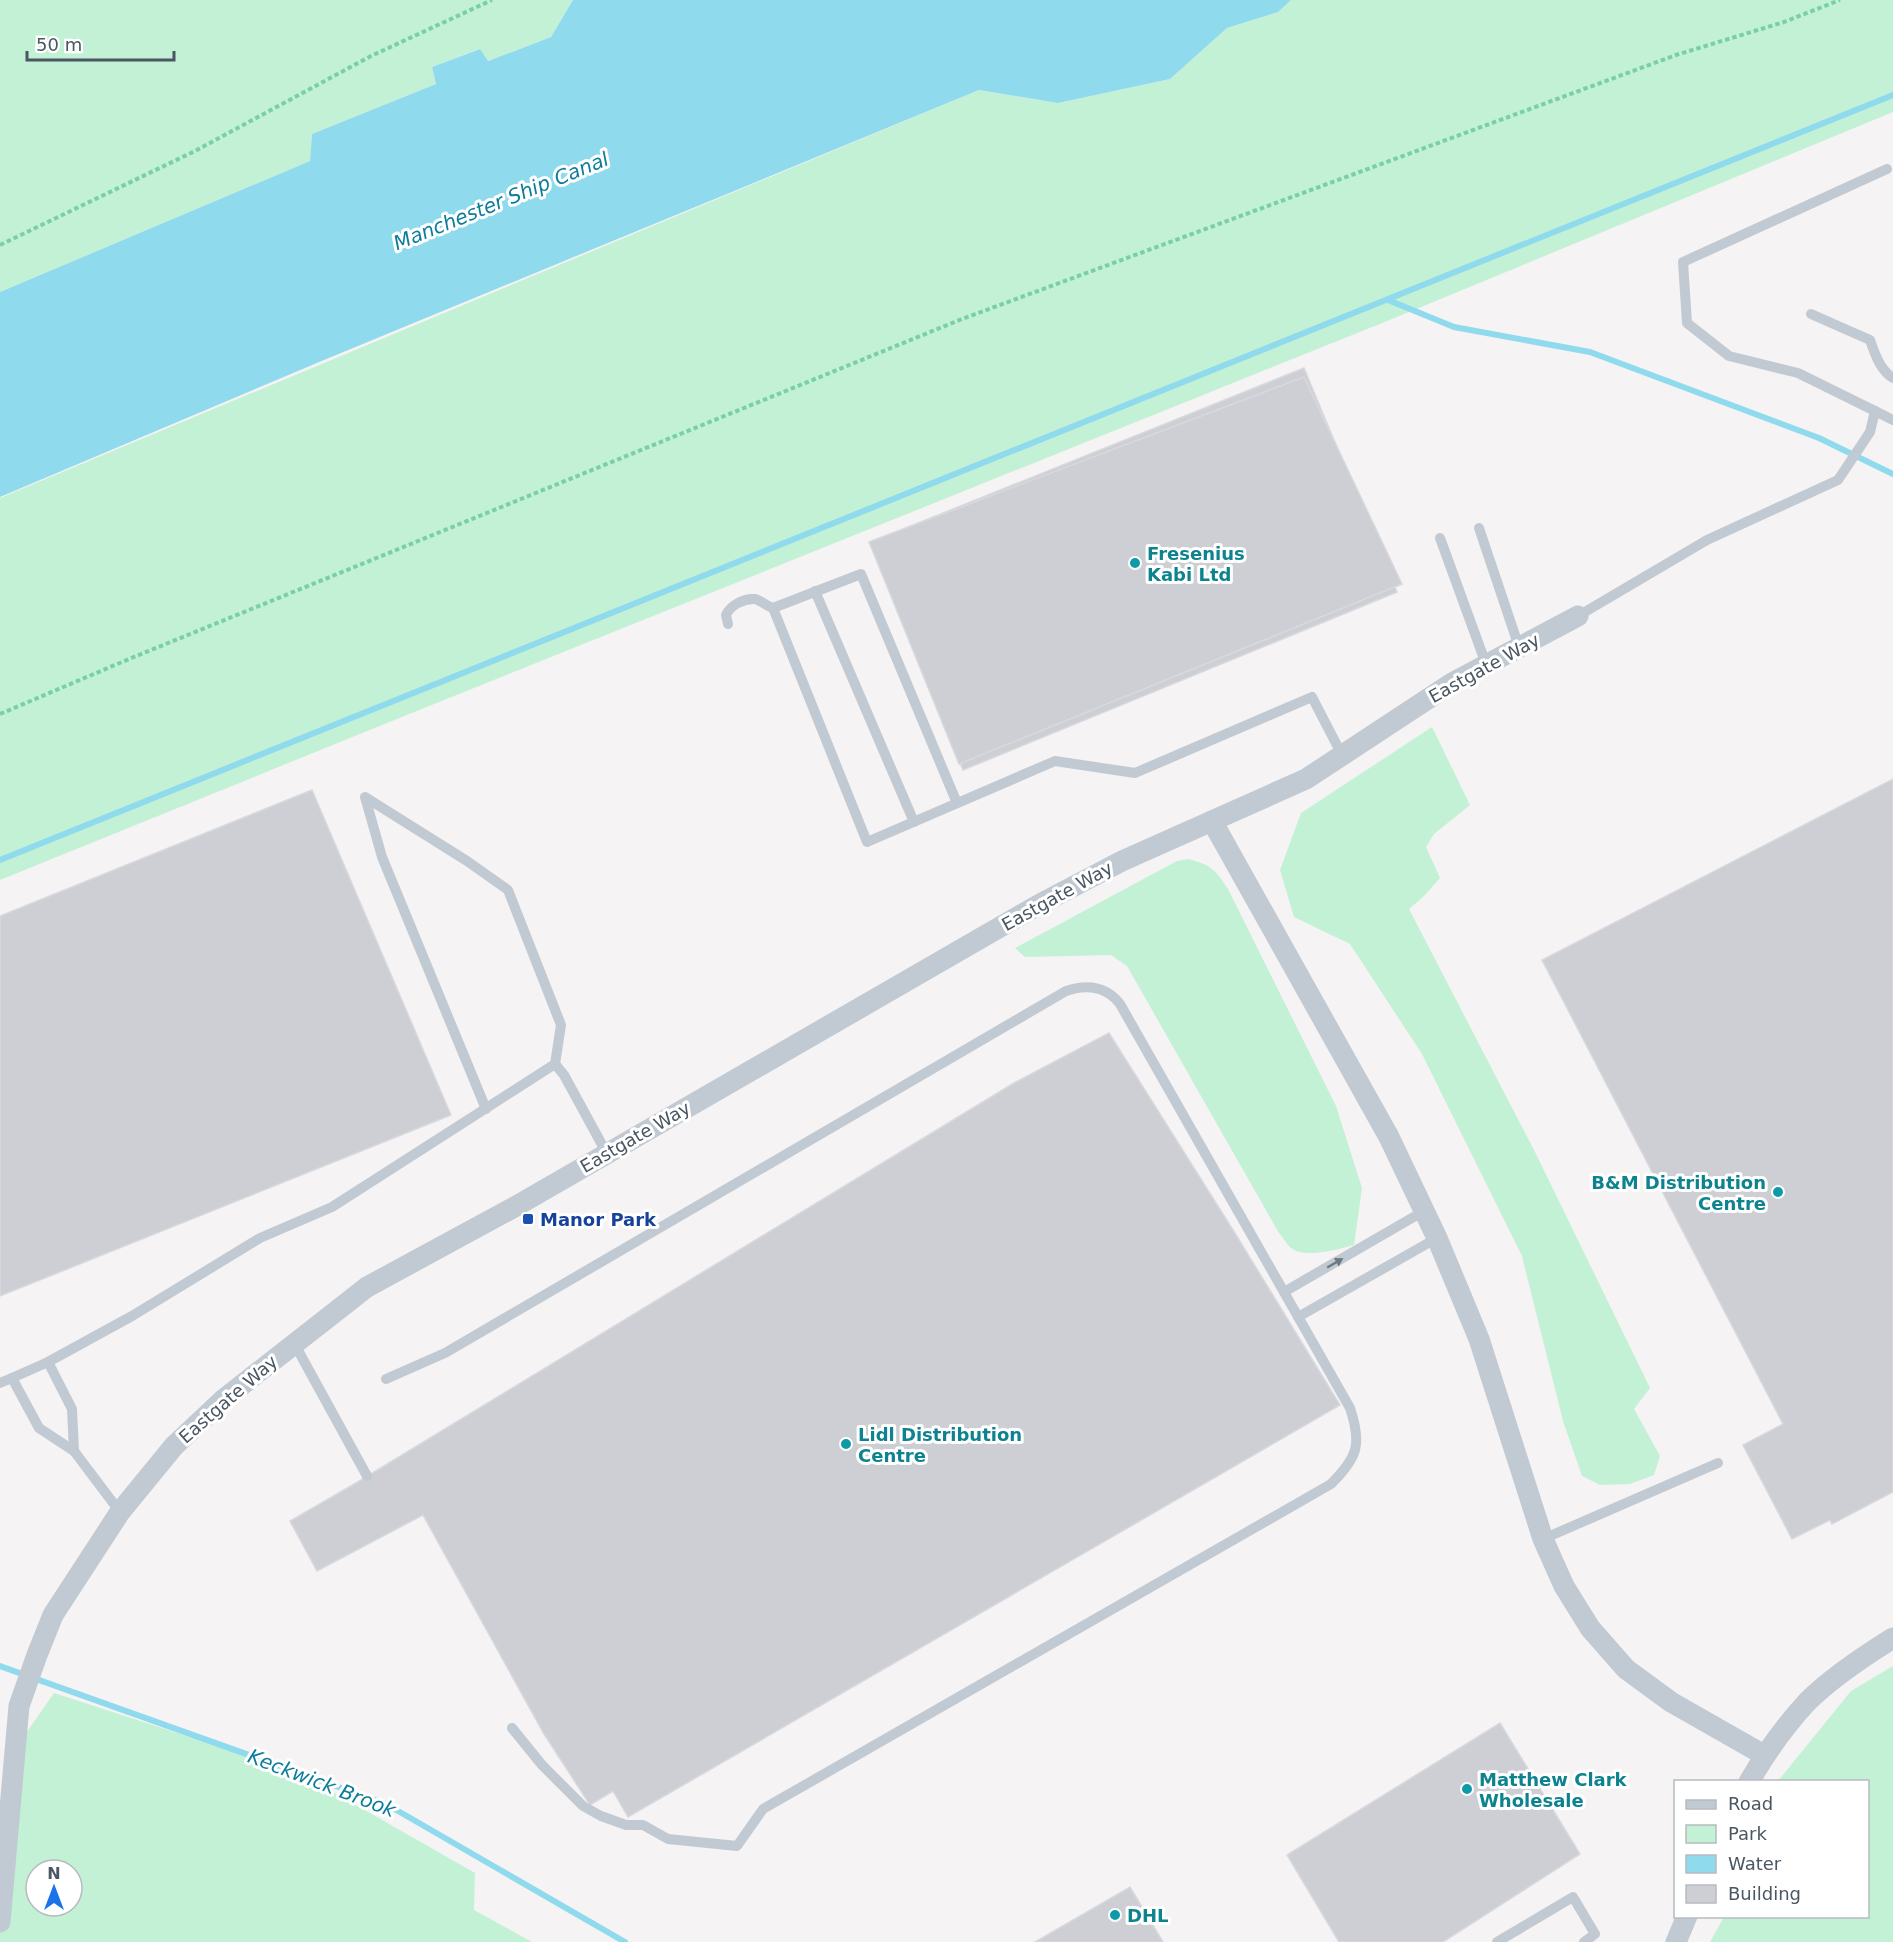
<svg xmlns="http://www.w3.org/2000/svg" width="1893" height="1942" font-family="'DejaVu Sans',sans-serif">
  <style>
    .green { fill: #c3f1d5; fill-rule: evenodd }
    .water { fill: #90daee }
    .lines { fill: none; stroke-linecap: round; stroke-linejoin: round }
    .stream { stroke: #90daee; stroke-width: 6 }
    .building { fill: #cdcfd5; stroke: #d7d9de; stroke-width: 1.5 }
    .path { stroke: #7ad0a6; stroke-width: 4; stroke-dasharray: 4.5 3; stroke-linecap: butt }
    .service { stroke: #c1cad2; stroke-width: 10 }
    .minor { stroke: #c1cad2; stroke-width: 21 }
    .oneway { fill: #6e7983 }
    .culture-dot { fill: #0f9aa8; stroke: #fff; stroke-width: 2 }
    .transit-dot { fill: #1a4fb4; stroke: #fff; stroke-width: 2 }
    .labels { text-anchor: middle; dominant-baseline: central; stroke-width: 6; stroke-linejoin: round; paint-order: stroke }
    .culture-label { font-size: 18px; font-weight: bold; fill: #0d838f; stroke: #fff; text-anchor: start }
    .street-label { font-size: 18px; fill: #4a5661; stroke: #fff }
    .transit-label { font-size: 18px; font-weight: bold; fill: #164399; stroke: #fff; text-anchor: start }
    .water-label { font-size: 20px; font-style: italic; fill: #0c7c9b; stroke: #fff }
  </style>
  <rect width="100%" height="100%" fill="#f5f3f3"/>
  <g class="green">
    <polygon points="0,0 573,0 551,37 487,61 479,49 432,67 436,84 312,134 310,161 0,292"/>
    <polygon points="1291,0 1893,0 1893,112 1392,319 382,725 0,880 0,498 979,90 1058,103 1170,79 1227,28 1278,12"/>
    <polygon points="1432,727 1470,805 1434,834 1426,847 1440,878 1424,896 1409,909 1535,1152 1650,1388 1634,1409 1660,1456 1654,1475 1630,1484 1600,1485 1582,1476 1563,1421 1522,1256 1422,1054 1350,944 1294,917 1280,870 1301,813"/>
    <path d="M1188,859C1211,865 1215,869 1228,889L1336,1106L1362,1188L1354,1245C1339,1249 1305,1259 1291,1248C1287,1245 1283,1237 1279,1233L1127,966L1111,955L1025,957L1015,948L1177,861Z"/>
    <polygon points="1893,1666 1893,1942 1710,1942 1724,1917 1868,1916 1868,1782 1778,1781 1851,1691"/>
    <path d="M54,1693L298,1772L475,1873L474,1910L532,1942H0V1922L15,1749ZM36,1870H72V1906H36Z"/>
  </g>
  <polygon class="water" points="573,0 1291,0 1278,12 1227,28 1170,79 1058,103 979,90 324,360 0,497 0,292 310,161 312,134 436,84 432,67 480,49 488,61 551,37"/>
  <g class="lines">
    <g class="stream">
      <polyline points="1388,300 1454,327 1590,352 1819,438 1893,474"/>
      <polyline points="0,860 1893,95"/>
      <polyline points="0,1666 386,1804 625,1942"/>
    </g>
  </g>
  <g class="building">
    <polygon points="1304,368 1397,592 963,770 871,542"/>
    <polygon points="1304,377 1402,584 959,764 869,542"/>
    <polygon points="1893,779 1893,1492 1832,1524 1830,1520 1792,1539 1743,1445 1783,1424 1542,960"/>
    <polygon points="312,790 451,1115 0,1296 0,916"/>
    <polygon points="1109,1033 1233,1230 1340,1405 628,1817 613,1791 590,1805 544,1734 423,1515 317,1571 290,1521 356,1483 1014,1083"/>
    <polygon points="1500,1723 1580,1854 1443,1942 1339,1942 1287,1855"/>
    <polygon points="1130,1887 1163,1942 1035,1942"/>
  </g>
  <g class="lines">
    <g class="path">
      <polyline points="0,245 195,151 371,56 492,0"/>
      <polyline points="0,714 129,659 962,319 1676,55 1784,22 1840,0"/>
    </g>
    <g class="service">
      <path d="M1811,314L1870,340C1875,354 1880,370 1893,378"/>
      <polyline points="1875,411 1798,373 1729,356 1687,323 1683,262 1887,169"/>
      <polyline points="1479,528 1519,647"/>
      <polyline points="1440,538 1486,664"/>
      <polyline points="815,591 914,822"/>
      <polyline points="1578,616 1707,540 1838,480 1870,432 1875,411 1893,420"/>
      <path d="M728,624L726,615C730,606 743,598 755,599C760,600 767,606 773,608"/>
      <polyline points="957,803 861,574 773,608 867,842 1055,761 1135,773 1312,697 1342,755"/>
      <polyline points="486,1109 382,857 365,797 467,861 508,890 561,1025 555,1064"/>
      <polyline points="1284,1292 1424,1211"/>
      <polyline points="1298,1317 1437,1238"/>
      <polyline points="294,1343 367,1476"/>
      <polyline points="48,1362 72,1409 74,1451"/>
      <path d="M386,1379L445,1353L1066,991C1087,984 1106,986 1120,1004L1350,1408C1362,1444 1358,1457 1331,1484L763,1809L737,1846L668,1839L643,1825H626L601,1816L583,1806L542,1765L512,1728"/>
      <polyline points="0,1383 12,1378"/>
      <polyline points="120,1512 74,1451 39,1428 12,1378 48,1362 132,1316 260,1238 332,1207 555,1064 564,1075 606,1152"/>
      <polyline points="1543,1539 1718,1463"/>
      <polyline points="1497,1942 1573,1897 1595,1934 1584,1942"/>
    </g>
    <g class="minor">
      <polyline points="1212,821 1389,1137 1437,1238 1479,1339 1543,1539 1564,1586 1590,1628 1626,1669 1671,1702 1764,1755"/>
      <path d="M1749,1782C1765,1754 1785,1726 1807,1702C1831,1678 1864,1656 1893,1638"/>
      <polyline points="0,1922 19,1706 37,1655 53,1615 120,1512 174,1446 224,1399 367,1287 518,1205 1040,904 1122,861 1306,779 1452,683 1578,616"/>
      <polyline points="1676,1942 1687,1916"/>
    </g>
  </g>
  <defs><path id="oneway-solid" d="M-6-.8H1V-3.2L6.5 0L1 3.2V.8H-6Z" transform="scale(1.5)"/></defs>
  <use class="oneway" href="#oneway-solid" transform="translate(1335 1263) rotate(-30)"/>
  <g class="culture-dot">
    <circle cx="1135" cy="563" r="6"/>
    <circle cx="1778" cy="1192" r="6"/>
    <circle cx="846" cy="1444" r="6"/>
    <circle cx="1467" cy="1789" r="6"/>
    <circle cx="1115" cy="1915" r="6"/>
  </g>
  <rect class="transit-dot" x="522" y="1213" width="12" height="12" rx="3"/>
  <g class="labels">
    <g class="culture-label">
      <text x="1147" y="553">Fresenius<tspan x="1147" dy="21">Kabi Ltd</tspan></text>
      <text x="1766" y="1182" text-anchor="end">B&amp;M Distribution<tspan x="1766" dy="21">Centre</tspan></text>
      <text x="858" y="1434">Lidl Distribution<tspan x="858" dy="21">Centre</tspan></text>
      <text x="1479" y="1779">Matthew Clark<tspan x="1479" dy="21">Wholesale</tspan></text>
      <text x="1127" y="1915">DHL</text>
    </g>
    <g class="street-label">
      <text transform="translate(1484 668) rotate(-29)">Eastgate Way</text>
      <text transform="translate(1057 896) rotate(-29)">Eastgate Way</text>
      <text transform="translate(635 1137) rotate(-30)">Eastgate Way</text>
      <text transform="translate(228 1399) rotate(-41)">Eastgate Way</text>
    </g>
    <g class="transit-label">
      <text x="540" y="1219">Manor Park</text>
    </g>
    <g class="water-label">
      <text transform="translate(501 201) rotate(-22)">Manchester Ship Canal</text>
      <text transform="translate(322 1783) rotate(21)">Keckwick Brook</text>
    </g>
  </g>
  <rect x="1674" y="1780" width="195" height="138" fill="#ffffff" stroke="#b7bbc0" stroke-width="1.5"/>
  <rect x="1686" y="1800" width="30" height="9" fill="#c1cad2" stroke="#b7bbc0" stroke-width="1.5"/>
  <text x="1728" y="1810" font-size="18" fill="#4a5661">Road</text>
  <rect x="1686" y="1825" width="30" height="18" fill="#c3f1d5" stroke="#b7bbc0" stroke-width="1.5"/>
  <text x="1728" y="1840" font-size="18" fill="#4a5661">Park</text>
  <rect x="1686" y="1855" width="30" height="18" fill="#90daee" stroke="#b7bbc0" stroke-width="1.5"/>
  <text x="1728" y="1870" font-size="18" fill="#4a5661">Water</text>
  <rect x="1686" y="1885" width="30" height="18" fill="#cdcfd5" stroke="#b7bbc0" stroke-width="1.5"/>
  <text x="1728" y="1900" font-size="18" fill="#4a5661">Building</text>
  <g transform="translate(54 1888)"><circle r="28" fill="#ffffff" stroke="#b7bbc0" stroke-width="1.5"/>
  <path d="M0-4.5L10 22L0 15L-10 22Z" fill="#1a73e8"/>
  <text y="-9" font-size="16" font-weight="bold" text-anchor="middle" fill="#4a5661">N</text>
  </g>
  <path d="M27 51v9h147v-9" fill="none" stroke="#4a5661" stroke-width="3"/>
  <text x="36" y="51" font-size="18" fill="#4a5661" stroke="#ffffff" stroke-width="4.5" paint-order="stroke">50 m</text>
</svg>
